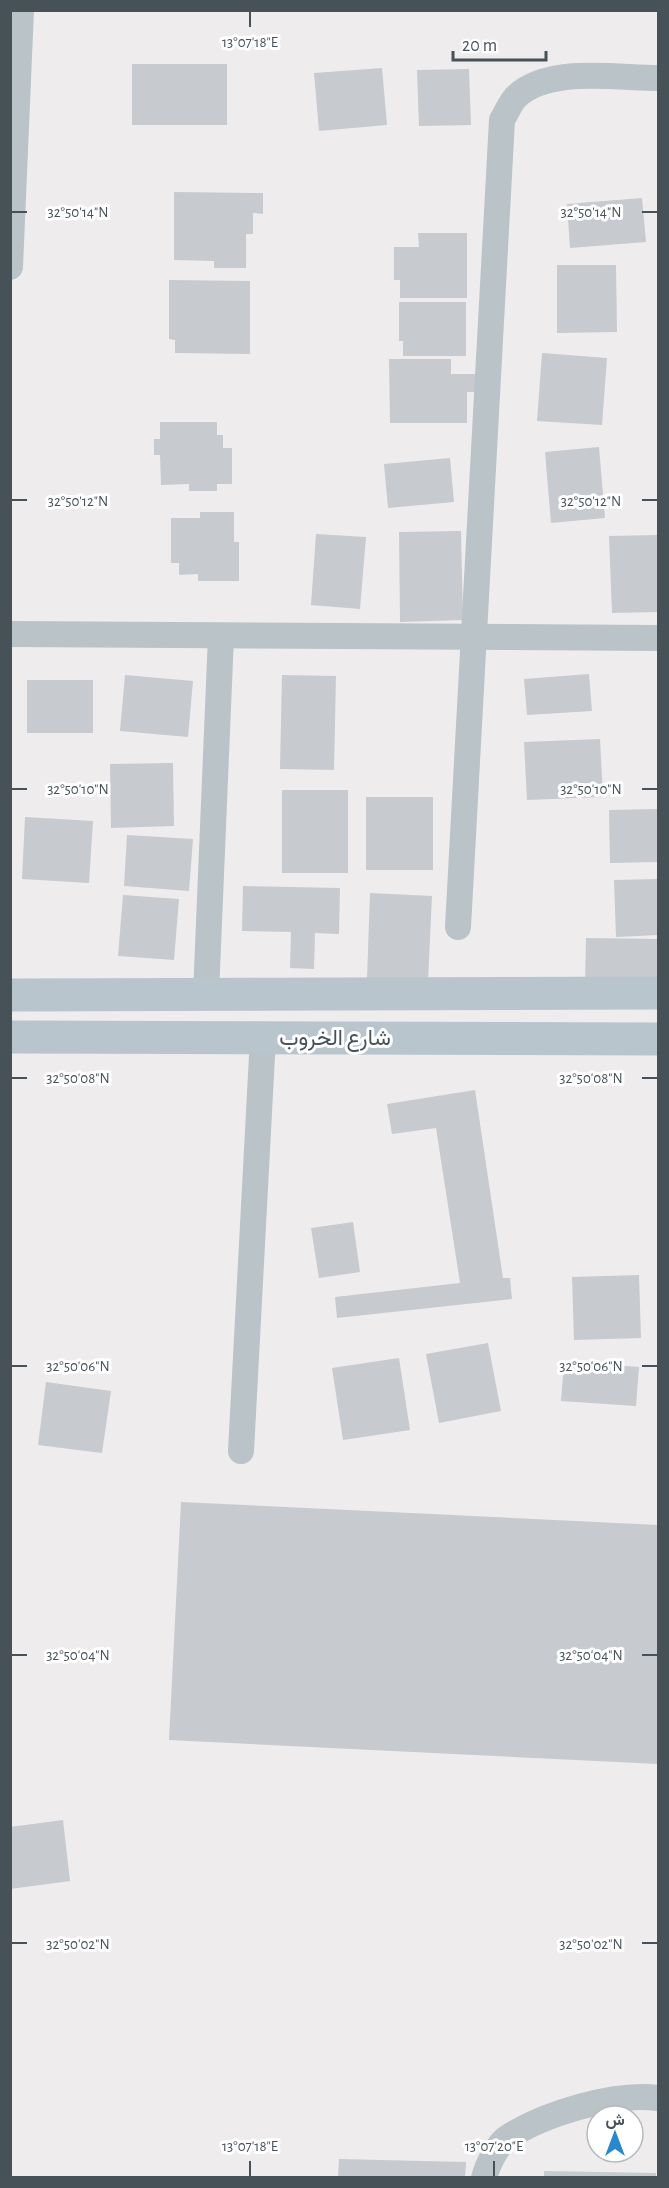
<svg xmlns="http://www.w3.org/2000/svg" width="669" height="2188" font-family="'Alegreya Sans',Vazirmatn,sans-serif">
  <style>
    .building { fill: #c7cacf }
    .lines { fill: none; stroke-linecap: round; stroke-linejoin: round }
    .street { stroke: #b9c3c8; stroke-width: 26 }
    .secondary { stroke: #b9c5cd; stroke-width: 33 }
    .ticks { fill: none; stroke: #465258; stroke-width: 2 }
    .labels { text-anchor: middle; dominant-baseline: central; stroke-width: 6; stroke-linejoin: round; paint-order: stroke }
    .street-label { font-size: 22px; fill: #465258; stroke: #fff }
    .ticks-label { font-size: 15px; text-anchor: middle; fill: #465258; stroke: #fff; stroke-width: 6; stroke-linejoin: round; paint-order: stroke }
  </style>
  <rect width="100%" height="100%" fill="#efeced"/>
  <g class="building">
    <rect x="132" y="64" width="95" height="61"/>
    <polygon points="382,68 387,125 319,131 314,73"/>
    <polygon points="469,69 471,125 419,126 417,70"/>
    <polygon points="174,192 263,193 263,214 253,213 253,234 246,234 246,268 214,268 214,261 174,260"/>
    <polygon points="642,198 646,242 570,248 567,204"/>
    <polygon points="418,233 467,233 467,298 400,298 400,280 394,280 394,247 419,247"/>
    <polygon points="557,265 616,265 617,332 557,333"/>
    <polygon points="169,280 250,281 250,354 175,353 175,340 169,339"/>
    <polygon points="399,302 466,302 466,356 403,356 403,341 399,341"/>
    <polygon points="542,353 607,358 602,425 537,421"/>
    <polygon points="389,359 451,359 451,374 482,374 482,392 467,392 467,423 390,423"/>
    <polygon points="160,422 217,422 217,435 223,435 223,448 232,448 232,484 217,484 217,491 189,491 189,484 161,485 160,455 154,455 154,439 160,439"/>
    <polygon points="599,447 605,518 551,523 545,452"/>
    <polygon points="450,458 454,502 388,508 384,464"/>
    <polygon points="200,512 234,512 234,542 239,542 239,581 198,581 198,574 179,575 179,563 171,563 171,518 200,518"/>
    <polygon points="461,531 463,620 400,622 399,532"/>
    <polygon points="316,534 366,537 360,609 311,605"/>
    <polygon points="658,535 658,612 612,613 609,536"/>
    <polygon points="589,674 592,711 527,715 524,679"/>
    <polygon points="125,675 193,681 188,737 120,731"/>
    <polygon points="282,675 336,676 334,770 280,769"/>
    <rect x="27" y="680" width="66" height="53"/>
    <polygon points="600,739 603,797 527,800 524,742"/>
    <polygon points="173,763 174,826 111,828 110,764"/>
    <rect x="282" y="790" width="66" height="83"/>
    <rect x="366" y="797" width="67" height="73"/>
    <polygon points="658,809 658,862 610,863 609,810"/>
    <polygon points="25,817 93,821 89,883 22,879"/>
    <polygon points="127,835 193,839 189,891 124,886"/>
    <polygon points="658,879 658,935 616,937 614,880"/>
    <polygon points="243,886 340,888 339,934 315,933 314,969 290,968 291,932 242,931"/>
    <polygon points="370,893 432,896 428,981 367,979"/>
    <polygon points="123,895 179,899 174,960 118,956"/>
    <polygon points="586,938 658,939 658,989 585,989"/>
    <polygon points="475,1090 503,1278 510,1278 512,1299 337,1318 335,1297 460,1283 436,1128 392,1134 387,1104"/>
    <polygon points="353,1222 360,1272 319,1278 311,1228"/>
    <polygon points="639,1275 641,1338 574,1340 572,1277"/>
    <polygon points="488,1343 501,1411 439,1423 426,1354"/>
    <polygon points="399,1358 410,1430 343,1440 332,1368"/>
    <polygon points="564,1362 639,1367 636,1406 561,1401"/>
    <polygon points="46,1382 111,1391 102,1453 38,1445"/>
    <polygon points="181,1502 658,1525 658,1764 169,1740"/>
    <polygon points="63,1820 70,1881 10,1889 10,1827"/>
    <polygon points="339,2159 466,2162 465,2178 338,2178"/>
    <polygon points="544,2171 656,2173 656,2178 544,2178"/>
  </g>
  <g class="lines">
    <g class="street">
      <polyline points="10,267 21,10"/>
      <polyline points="10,634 658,638"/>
      <path d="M458,927L502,120C507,112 511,101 517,96C549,66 617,78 658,78"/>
      <polyline points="206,994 221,636"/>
      <polyline points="241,1451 263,1037"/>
      <path d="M484,2178C487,2166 497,2145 507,2138C543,2114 615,2092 658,2098"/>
    </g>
    <g class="secondary">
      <polyline points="10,995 658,993"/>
      <polyline points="10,1037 658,1039"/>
    </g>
  </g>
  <path class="ticks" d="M250,12V27M12,212H27M642,212H657M12,500H27M642,500H657M12,789H27M642,789H657M12,1078H27M642,1078H657M12,1366H27M642,1366H657M12,1655H27M642,1655H657M12,1943H27M642,1943H657M250,2161V2176M494,2161V2176"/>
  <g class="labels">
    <g class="street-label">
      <text x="335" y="1038">شارع الخروب</text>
    </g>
  </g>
  <g class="ticks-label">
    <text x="250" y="47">13°07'18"E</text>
    <text x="78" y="217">32°50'14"N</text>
    <text x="591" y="217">32°50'14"N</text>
    <text x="78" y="506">32°50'12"N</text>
    <text x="591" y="506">32°50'12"N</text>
    <text x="78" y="794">32°50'10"N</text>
    <text x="591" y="794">32°50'10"N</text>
    <text x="78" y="1083">32°50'08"N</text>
    <text x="591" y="1083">32°50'08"N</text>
    <text x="78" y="1371">32°50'06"N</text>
    <text x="591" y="1371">32°50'06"N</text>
    <text x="78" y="1660">32°50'04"N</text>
    <text x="591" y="1660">32°50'04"N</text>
    <text x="78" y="1949">32°50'02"N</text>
    <text x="591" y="1949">32°50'02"N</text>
    <text x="250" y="2151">13°07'18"E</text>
    <text x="494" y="2151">13°07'20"E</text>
  </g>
  <rect width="669" height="2188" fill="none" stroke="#465258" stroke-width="24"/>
  <g transform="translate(615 2134)"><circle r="28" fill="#ffffff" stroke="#b5babc" stroke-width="1.5"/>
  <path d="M0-4.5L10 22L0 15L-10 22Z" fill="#2988cc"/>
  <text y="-9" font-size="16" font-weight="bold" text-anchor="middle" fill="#465258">ش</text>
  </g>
  <path d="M453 51v9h93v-9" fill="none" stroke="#465258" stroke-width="3"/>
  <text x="462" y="51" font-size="18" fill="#465258" stroke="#ffffff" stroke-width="4.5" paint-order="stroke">20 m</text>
</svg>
